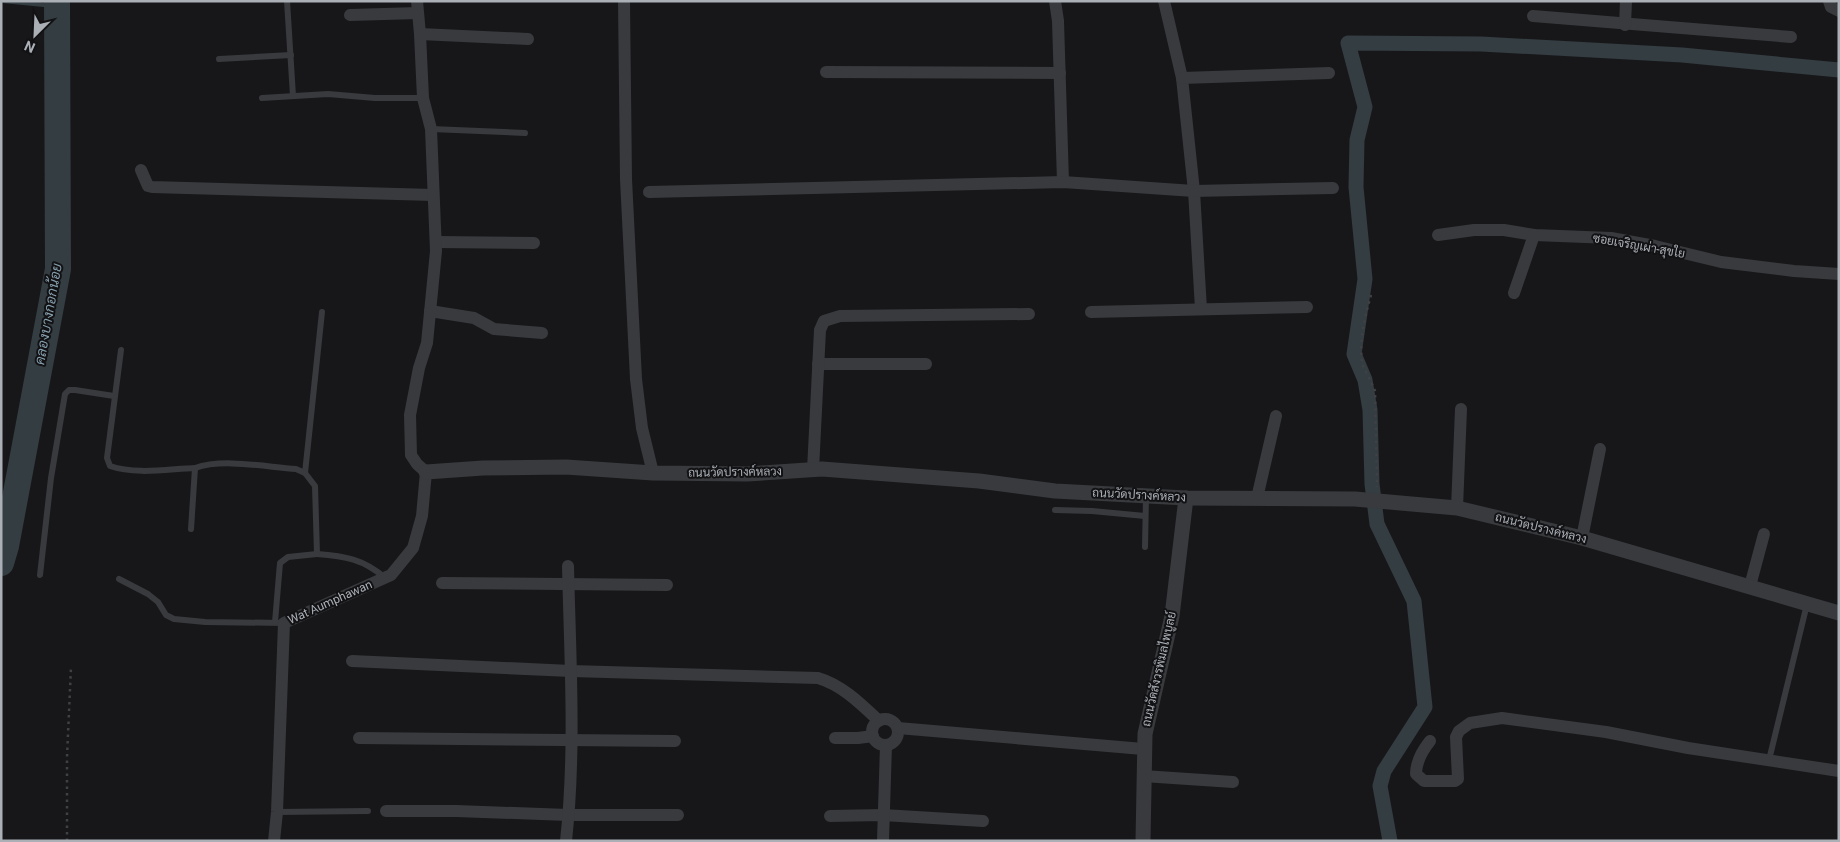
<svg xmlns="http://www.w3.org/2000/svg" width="1840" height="842" font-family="Roboto,Sarabun,sans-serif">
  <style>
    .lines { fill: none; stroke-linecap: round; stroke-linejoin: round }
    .stream { stroke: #343d42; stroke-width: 4.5 }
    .canal { stroke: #343d42; stroke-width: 15 }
    .river { stroke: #343d42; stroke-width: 26 }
    .path { stroke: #3f4144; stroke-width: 2.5; stroke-dasharray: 2.5 4; stroke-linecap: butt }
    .service { stroke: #383a3d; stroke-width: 6 }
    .minor { stroke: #383a3d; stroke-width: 12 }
    .tertiary { stroke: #383a3d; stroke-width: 15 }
    .labels { text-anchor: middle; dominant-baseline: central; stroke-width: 4; stroke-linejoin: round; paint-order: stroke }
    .street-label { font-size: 12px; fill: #abb0b7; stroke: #121214 }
    .water-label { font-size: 14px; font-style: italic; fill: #869fad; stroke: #121214 }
  </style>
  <rect width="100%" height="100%" fill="#171719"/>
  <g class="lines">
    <polyline class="stream" points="5,1 57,6"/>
    <polyline class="canal" points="1390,841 1380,786 1384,771 1425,707 1414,601 1377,524 1372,484 1370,410 1365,380 1354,354 1365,279 1356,187 1357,140 1365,107 1348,43 1481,44 1682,55 1839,70"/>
    <polyline class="river" points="1,563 6,546 58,269 57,1"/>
    <g class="path">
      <path d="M1371,295C1365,316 1359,340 1362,362C1363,368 1372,383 1375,391L1377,487"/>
      <polyline points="67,841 67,757 71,667"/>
    </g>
    <g class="service">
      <polyline points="287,1 293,96"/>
      <polyline points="219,59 291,55"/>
      <polyline points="262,98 328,94 375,98 423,98"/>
      <polyline points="431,129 525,133"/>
      <path d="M121,350L107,458L110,466C136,475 168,469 195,468"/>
      <polyline points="305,473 322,312"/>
      <polyline points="1055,510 1092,511 1145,516"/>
      <path d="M191,529L195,468C223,458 266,467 296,469L305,473L315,486L317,554C344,556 364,559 385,578"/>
      <polyline points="1145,547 1146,496"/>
      <polyline points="40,575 51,478 65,394 69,390 75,390 114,396"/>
      <polyline points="119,579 148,594 158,602 166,615 174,619 205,622 284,623"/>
      <polyline points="275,622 280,563 288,557 317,554"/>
      <polyline points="1769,760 1807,604"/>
      <polyline points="277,812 368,811"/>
    </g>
    <g class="minor">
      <polyline points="624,1 626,179 636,379 642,428 653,473"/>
      <polyline points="1055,1 1058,21 1063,182"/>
      <polyline points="1164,1 1182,78 1194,191 1201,309"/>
      <polyline points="1829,1 1831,7 1839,11"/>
      <polyline points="350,15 418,13"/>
      <polyline points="1533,16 1791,37"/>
      <polyline points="1625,25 1626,1"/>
      <polyline points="420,34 528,39"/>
      <polyline points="826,72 1060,73"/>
      <polyline points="1182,78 1329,73"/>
      <polyline points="141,170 148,186 152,187 433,195"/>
      <polyline points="649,192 1063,182 1194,191 1333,188"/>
      <polyline points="1438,235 1474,230 1504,230 1534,235 1611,238 1655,246 1721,262 1794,271 1839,274"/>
      <polyline points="436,242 534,243"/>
      <polyline points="1514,293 1534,235"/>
      <polyline points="430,311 474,318 494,329 542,333"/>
      <polyline points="1091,312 1307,307"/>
      <polyline points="818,364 926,364"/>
      <polyline points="813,470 820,330 824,321 840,316 1029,314"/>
      <polyline points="1257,498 1276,416"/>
      <polyline points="1457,508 1461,409"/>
      <polyline points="1582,538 1600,449"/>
      <polyline points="442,583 667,585"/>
      <polyline points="1750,586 1764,534"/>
      <path d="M352,661L571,671L818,678C842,685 861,704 879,721"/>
      <circle cx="885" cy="732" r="13"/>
      <polyline points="898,728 1143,749"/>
      <polyline points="359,738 675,741"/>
      <polyline points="835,738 858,738 873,736"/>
      <path d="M1430,741C1422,751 1416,761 1416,774L1424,781H1455L1458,779L1456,737L1459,731L1470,723L1502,718L1606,732L1688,748L1839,771"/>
      <polyline points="1143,776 1233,782"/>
      <polyline points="386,811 456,811 568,815 678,815"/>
      <polyline points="830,816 883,815 983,821"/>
      <polyline points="274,841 277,812 284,623 391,575 413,548 422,516 426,472 417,464 411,455 410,415 419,368 427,343 436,251 431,129 423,98 420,34 417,1"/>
      <path d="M566,841C576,750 570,657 568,566"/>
      <polyline points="883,841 886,745"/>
    </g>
    <g class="tertiary">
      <polyline points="426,472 483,468 566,467 653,473 747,474 822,469 979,481 1055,491 1186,498 1355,499 1457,508 1582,538 1839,613"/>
      <polyline points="1143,841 1145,734 1172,616 1186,498"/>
    </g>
  </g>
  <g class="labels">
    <g class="street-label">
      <text transform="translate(1639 246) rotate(10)">ซอยเจริญเผ่า-สุขใย</text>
      <text transform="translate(735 472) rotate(-1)">ถนนวัดปรางค์หลวง</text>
      <text transform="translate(1139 495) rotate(3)">ถนนวัดปรางค์หลวง</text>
      <text transform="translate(1541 528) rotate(14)">ถนนวัดปรางค์หลวง</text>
      <text transform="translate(330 602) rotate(-24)">Wat Aumphawan</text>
      <text transform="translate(1159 669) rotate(-77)">ถนนวัดสังวรพิมลไพบูลย์</text>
    </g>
    <g class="water-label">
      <text transform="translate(48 314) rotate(-80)">คลองบางกอกน้อย</text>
    </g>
  </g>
  <rect width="1840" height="842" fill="none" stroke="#abb0b7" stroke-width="5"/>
  <g transform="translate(35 35) rotate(204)" stroke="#121214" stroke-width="4" paint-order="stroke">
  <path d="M0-4L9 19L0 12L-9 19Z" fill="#abb0b7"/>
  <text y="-8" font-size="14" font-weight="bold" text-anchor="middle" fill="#abb0b7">N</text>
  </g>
</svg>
